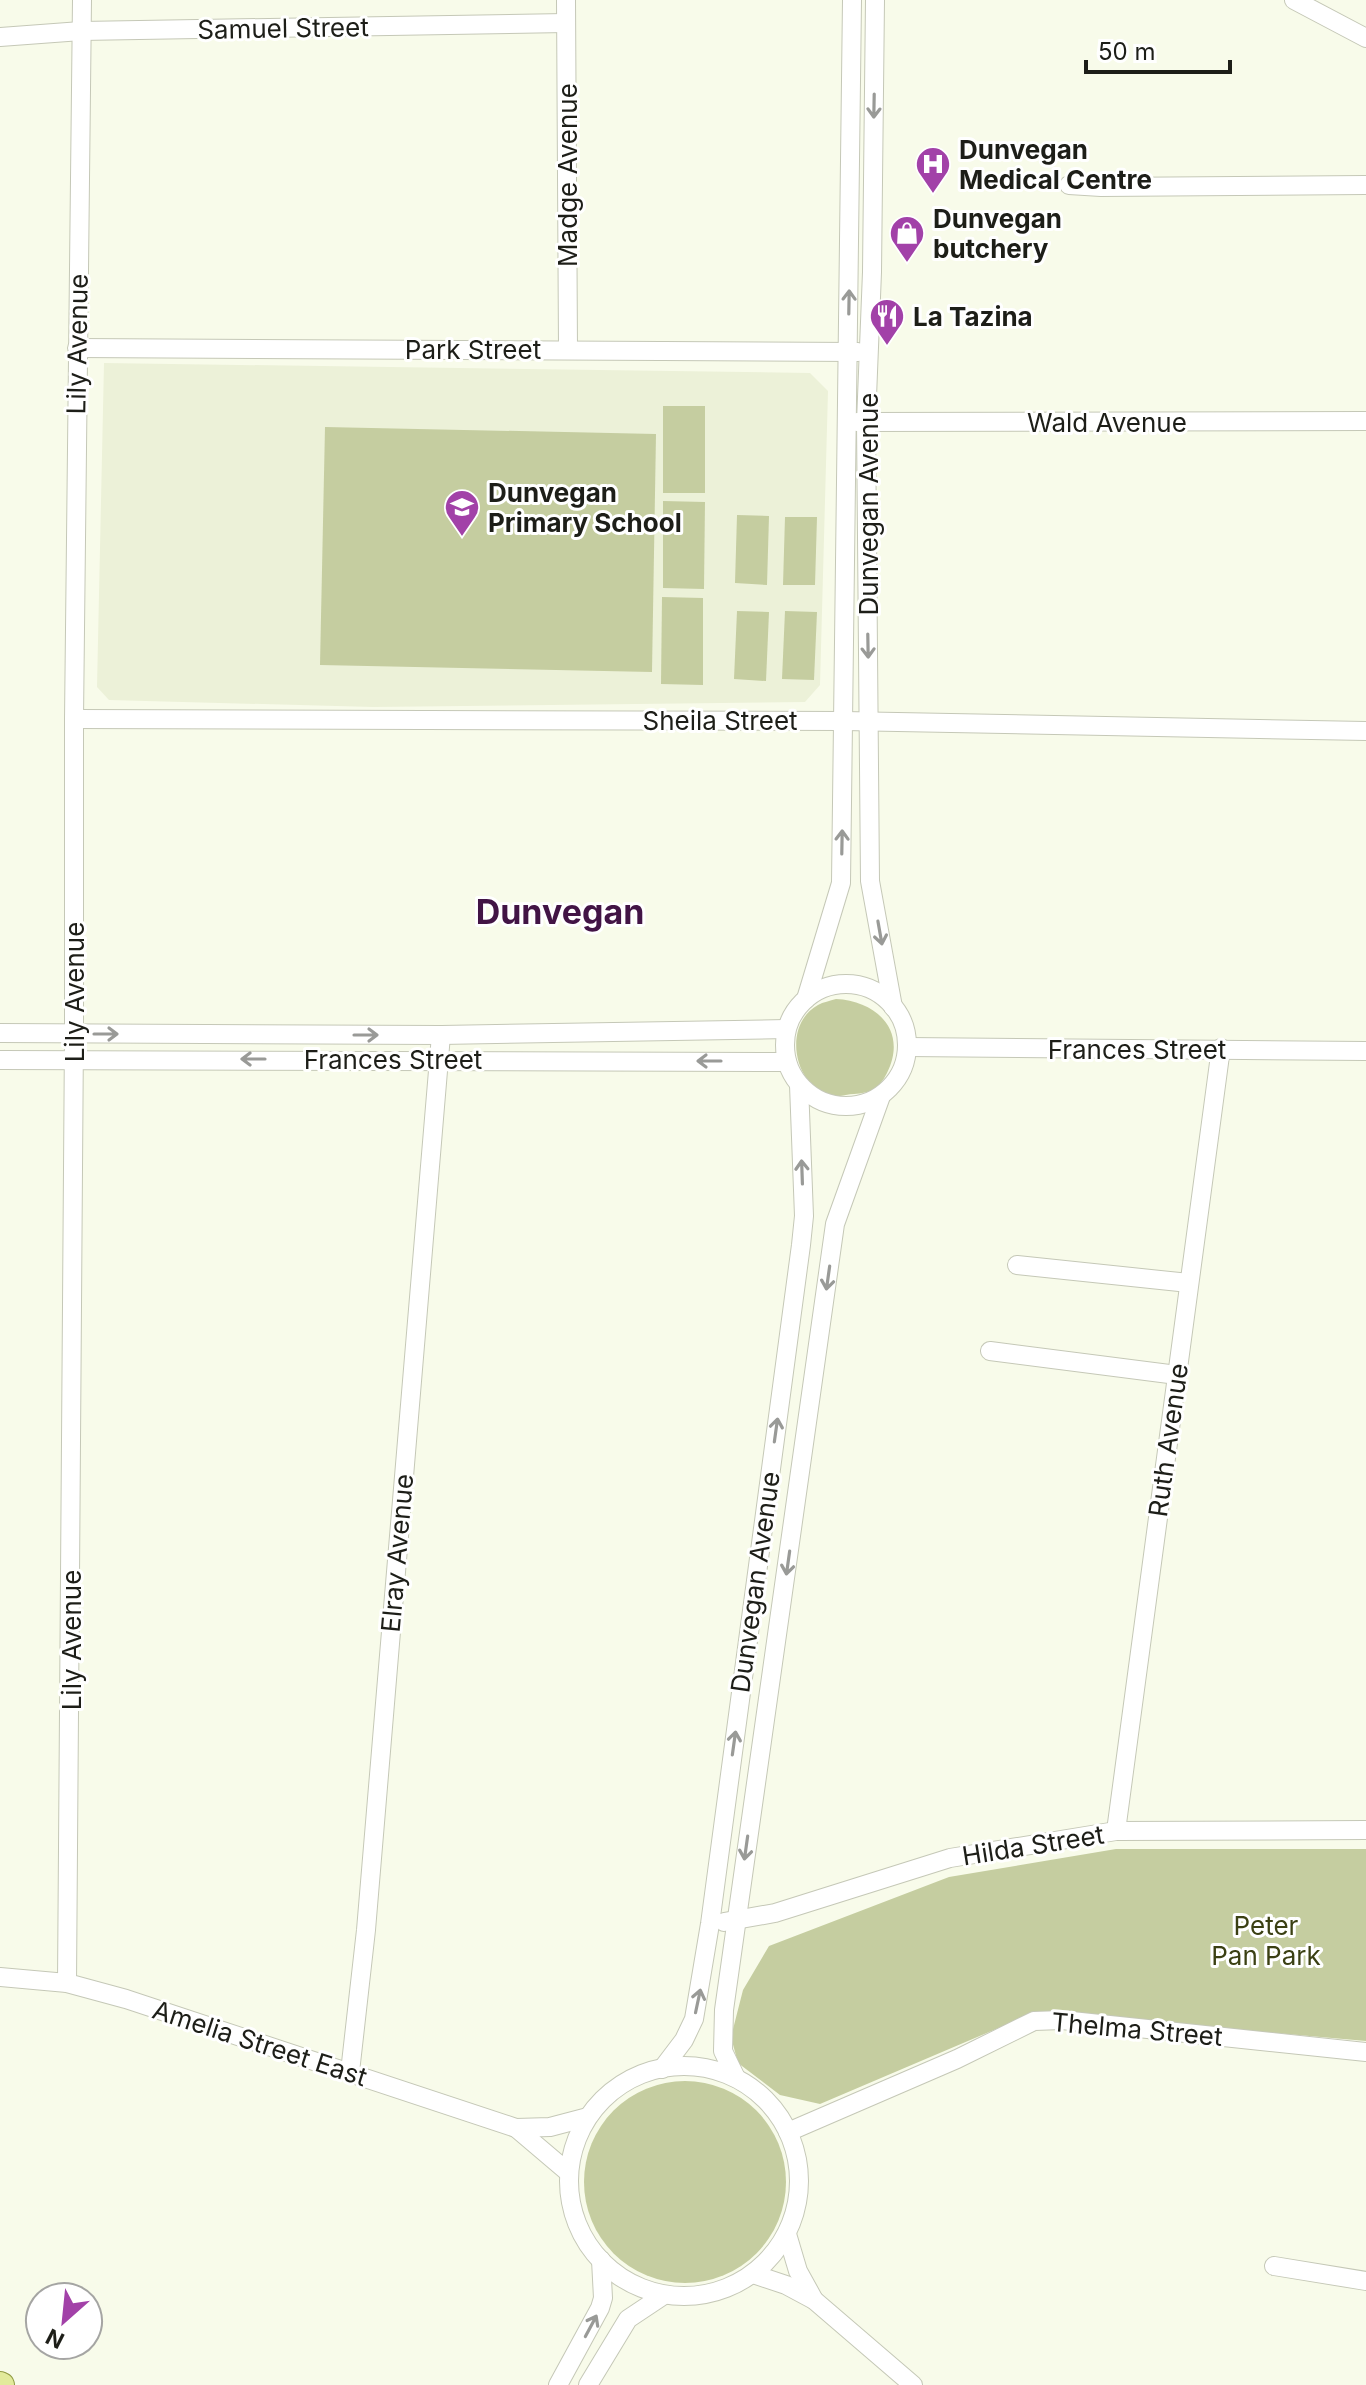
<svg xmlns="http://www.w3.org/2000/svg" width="1366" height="2385" font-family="Inter,sans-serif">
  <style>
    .built { fill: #ecf1d8 }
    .green { fill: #c5cda0 }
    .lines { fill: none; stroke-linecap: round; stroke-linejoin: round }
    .minor-casing { stroke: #c5c8b7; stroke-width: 20 }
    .major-casing { stroke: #909a42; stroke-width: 26 }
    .minor { stroke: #fff; stroke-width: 18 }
    .major { stroke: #e2ea9b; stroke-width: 24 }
    .oneway { stroke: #999a97 }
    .labels { text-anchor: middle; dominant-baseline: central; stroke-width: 6; stroke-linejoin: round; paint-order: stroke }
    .street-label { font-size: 26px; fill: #1d1e18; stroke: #fff }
    .poi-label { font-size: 26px; font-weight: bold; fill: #1d1e18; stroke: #fff; text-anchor: start }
    .park-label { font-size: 26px; fill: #3b4013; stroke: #fff }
    .district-label { font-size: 34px; font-weight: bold; fill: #421445; stroke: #fff }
  </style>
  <rect width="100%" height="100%" fill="#f8fbea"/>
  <polygon class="built" points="104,363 810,373 828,391 820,685 805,702 373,707 109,700 97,687"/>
  <g class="green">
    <rect x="663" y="406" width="42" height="87"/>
    <polygon points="325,427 656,434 652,672 320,665"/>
    <polygon points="663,501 705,502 704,589 663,588"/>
    <polygon points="737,515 769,516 767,585 735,583"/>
    <polygon points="785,517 817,517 815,585 783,585"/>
    <polygon points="662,597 703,598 703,685 661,684"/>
    <polygon points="737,611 769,612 766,681 734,679"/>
    <polygon points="785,611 817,612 814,680 782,679"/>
    <path d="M836,999C877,1001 908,1031 887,1073C879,1089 870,1093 854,1094C848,1094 841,1097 835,1096C794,1091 781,1025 818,1005C823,1002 830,1001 836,999Z"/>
    <polygon points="1116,1849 1366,1849 1366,2041 1036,2012 820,2104 780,2095 738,2063 731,2037 743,1990 769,1946 949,1877"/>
    <circle cx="685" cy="2182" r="101"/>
  </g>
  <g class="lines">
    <g class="minor-casing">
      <g id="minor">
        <polyline points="566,0 568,349"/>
        <polyline points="875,0 872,272 866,422 870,881 893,1007"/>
        <polyline points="1294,0 1366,38"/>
        <polyline points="0,37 81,31 566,23"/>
        <polyline points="1069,185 1101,187 1366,185"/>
        <polyline points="77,348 858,352"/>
        <polyline points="857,422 1366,421"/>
        <polyline points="74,719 844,721 1366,731"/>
        <circle cx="846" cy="1045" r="61"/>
        <polyline points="806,999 841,883 852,0"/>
        <polyline points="0,1033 441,1035 786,1029"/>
        <polyline points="907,1047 1366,1051"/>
        <polyline points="0,1060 787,1062"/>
        <polyline points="1017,1265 1189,1283"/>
        <polyline points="990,1351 1177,1375"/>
        <polyline points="1116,1831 1221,1048"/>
        <polyline points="724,1922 775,1913 950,1858 1116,1831 1366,1830"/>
        <polyline points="0,1977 67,1983 126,1999 516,2128 550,2127 588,2117"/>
        <polyline points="67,1983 74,1034 74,719 82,0"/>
        <circle cx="684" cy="2181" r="115"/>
        <polyline points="662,2069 684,2040 694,2019 710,1924 801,1245 804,1216 799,1085"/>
        <polyline points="350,2072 366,1930 441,1035"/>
        <polyline points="736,2078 723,2051 724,2010 835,1224 881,1096"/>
        <polyline points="516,2128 569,2173"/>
        <polyline points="788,2132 957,2059 1034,2021 1062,2020 1366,2052"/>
        <polyline points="787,2234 798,2271 814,2300"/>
        <polyline points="1274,2266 1366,2281"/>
        <polyline points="753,2274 786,2285 814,2300 913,2385"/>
        <polyline points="558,2385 600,2308 603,2298 601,2260"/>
        <polyline points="588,2385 628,2319 664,2295"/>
      </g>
    </g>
    <g class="major-casing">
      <polyline id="major" points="0,2384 2,2385"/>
    </g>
    <use href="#minor" class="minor"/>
    <use href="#major" class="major"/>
  </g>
  <defs><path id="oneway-shaft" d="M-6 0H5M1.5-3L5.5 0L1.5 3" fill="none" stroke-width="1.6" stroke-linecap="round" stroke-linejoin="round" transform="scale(2)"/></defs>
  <g class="oneway">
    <use href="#oneway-shaft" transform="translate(874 106) rotate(91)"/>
    <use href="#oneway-shaft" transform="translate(849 302) rotate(-89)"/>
    <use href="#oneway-shaft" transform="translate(868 646) rotate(89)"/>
    <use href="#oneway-shaft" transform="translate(842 842) rotate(-89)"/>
    <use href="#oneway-shaft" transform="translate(880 933) rotate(80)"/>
    <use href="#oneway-shaft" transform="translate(106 1034)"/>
    <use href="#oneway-shaft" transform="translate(366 1035)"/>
    <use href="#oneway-shaft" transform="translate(253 1059) rotate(-180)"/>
    <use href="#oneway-shaft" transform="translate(709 1061) rotate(-180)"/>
    <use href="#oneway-shaft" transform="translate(802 1172) rotate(-92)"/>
    <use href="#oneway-shaft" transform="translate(828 1278) rotate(98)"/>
    <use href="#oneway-shaft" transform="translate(776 1430) rotate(-82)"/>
    <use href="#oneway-shaft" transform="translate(788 1563) rotate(98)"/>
    <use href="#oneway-shaft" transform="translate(734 1743) rotate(-82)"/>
    <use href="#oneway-shaft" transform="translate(746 1848) rotate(98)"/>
    <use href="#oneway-shaft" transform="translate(698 2001) rotate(-78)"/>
    <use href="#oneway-shaft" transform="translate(591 2326) rotate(-62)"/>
  </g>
  <defs>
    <g id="hospital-pin" transform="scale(1.8)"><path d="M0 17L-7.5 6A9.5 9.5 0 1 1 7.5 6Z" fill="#a241a8" stroke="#fff"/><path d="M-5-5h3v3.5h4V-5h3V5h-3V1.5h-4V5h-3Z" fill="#fff"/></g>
    <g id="shop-pin" transform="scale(1.8)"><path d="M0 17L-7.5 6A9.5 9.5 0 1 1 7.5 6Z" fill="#a241a8" stroke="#fff"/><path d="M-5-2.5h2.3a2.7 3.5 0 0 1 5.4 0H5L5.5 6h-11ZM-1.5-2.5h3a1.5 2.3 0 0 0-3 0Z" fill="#fff"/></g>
    <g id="restaurant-pin" transform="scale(1.8)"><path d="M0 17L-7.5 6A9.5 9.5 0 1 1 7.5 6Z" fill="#a241a8" stroke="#fff"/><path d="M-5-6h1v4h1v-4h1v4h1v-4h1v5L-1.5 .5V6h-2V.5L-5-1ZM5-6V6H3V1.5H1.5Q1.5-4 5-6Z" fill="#fff"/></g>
    <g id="school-pin" transform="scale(1.8)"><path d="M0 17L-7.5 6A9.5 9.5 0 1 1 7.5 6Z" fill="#a241a8" stroke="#fff"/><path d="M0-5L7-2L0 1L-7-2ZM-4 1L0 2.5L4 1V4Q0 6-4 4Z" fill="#fff"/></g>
  </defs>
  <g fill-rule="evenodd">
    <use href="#hospital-pin" x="933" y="164"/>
    <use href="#shop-pin" x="907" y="233"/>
    <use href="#restaurant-pin" x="887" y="316"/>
    <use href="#school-pin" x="462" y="507"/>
  </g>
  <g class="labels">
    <g class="street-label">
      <text transform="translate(283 28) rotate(-1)">Samuel Street</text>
      <text transform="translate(567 175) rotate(-90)">Madge Avenue</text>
      <text transform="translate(77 344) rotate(-89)">Lily Avenue</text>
      <text x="473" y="349">Park Street</text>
      <text x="1107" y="422">Wald Avenue</text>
      <text transform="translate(868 504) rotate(-90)">Dunvegan Avenue</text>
      <text x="720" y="720">Sheila Street</text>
      <text transform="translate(74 992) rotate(-90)">Lily Avenue</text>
      <text x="1137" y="1049">Frances Street</text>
      <text x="393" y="1059">Frances Street</text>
      <text transform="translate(1168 1440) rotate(-82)">Ruth Avenue</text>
      <text transform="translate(397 1553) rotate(-85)">Elray Avenue</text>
      <text transform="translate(755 1582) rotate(-82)">Dunvegan Avenue</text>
      <text transform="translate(71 1640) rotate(-90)">Lily Avenue</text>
      <text transform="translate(1033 1845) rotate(-9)">Hilda Street</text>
      <text transform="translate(1137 2029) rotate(5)">Thelma Street</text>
      <text transform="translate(260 2043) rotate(18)">Amelia Street East</text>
    </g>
    <g class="poi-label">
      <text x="959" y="149">Dunvegan<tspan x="959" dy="30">Medical Centre</tspan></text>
      <text x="933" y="218">Dunvegan<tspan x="933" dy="30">butchery</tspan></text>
      <text x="913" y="316">La Tazina</text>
      <text x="488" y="492">Dunvegan<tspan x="488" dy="30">Primary School</tspan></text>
    </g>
    <g class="park-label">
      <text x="1266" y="1925">Peter<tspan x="1266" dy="30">Pan Park</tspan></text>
    </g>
    <g class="district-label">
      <text x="560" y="911">Dunvegan</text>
    </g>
  </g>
  <g transform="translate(64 2321) rotate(207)"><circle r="38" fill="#ffffff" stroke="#a5a5a3" stroke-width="2"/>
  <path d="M0-6L14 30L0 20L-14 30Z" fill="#a241a8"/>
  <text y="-12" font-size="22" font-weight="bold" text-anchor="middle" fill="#1d1e18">N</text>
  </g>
  <path d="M1086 60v12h144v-12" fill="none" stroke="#1d1e18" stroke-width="4"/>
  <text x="1098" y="60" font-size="24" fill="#1d1e18" stroke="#ffffff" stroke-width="6" paint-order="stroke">50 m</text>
</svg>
